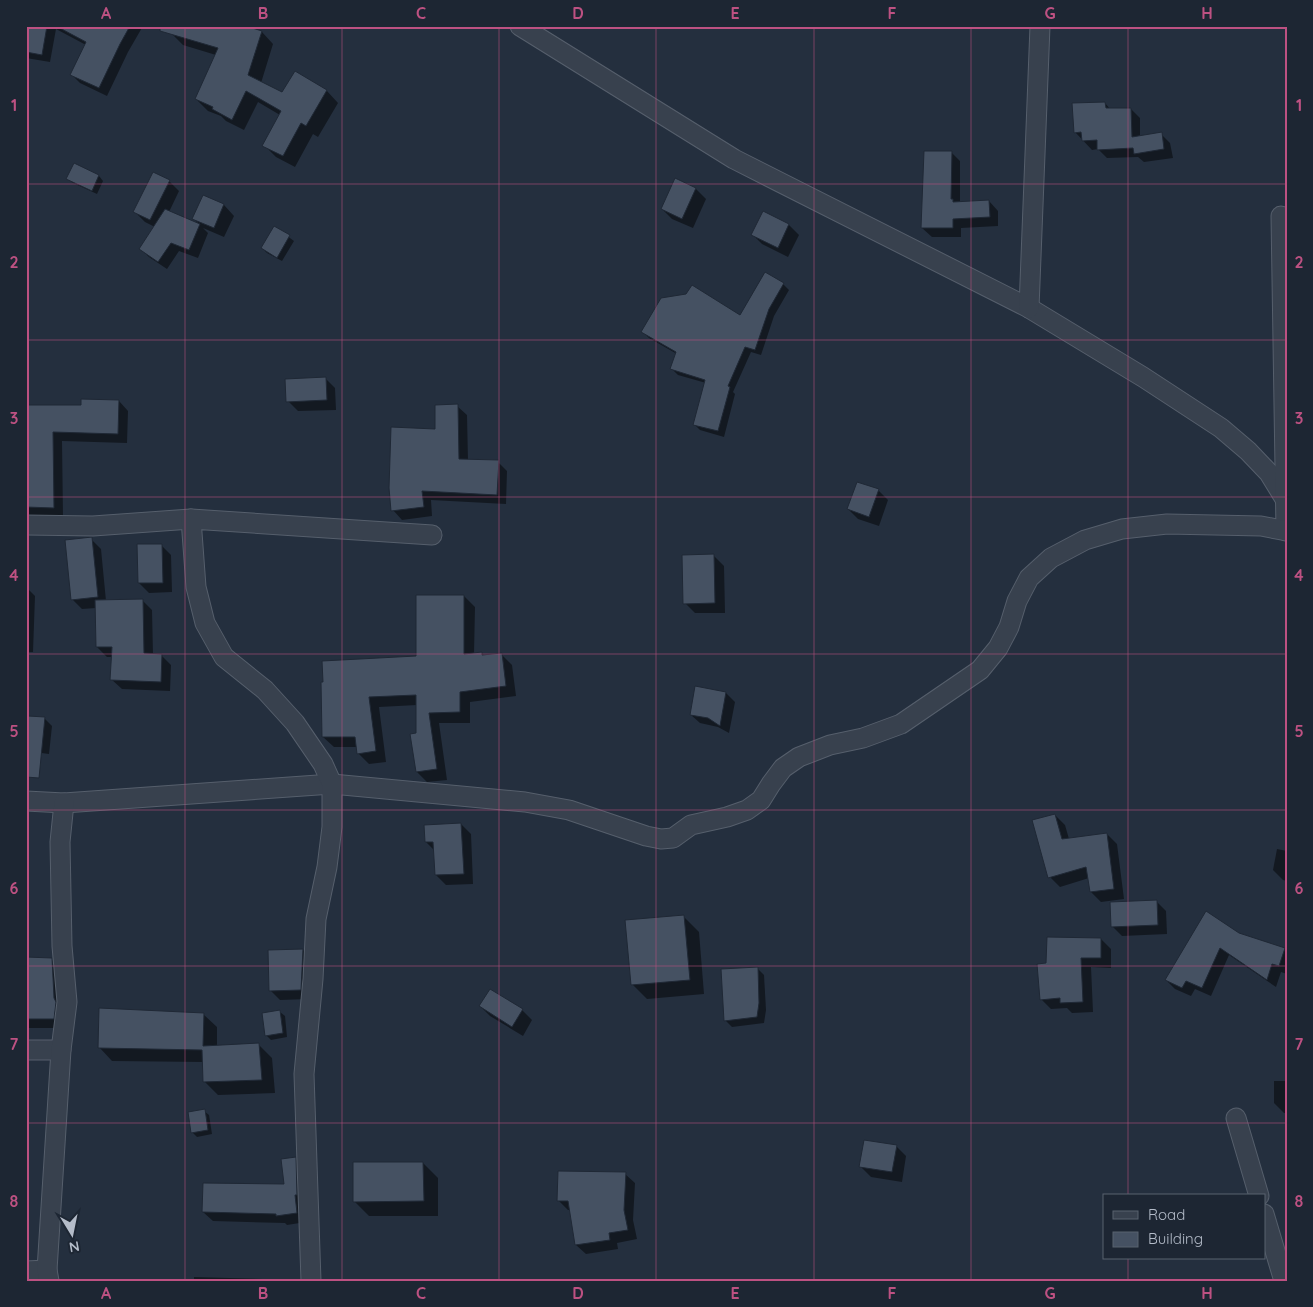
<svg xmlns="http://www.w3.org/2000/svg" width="1313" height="1307" font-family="Quicksand,sans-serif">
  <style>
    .shadow { fill: #0007 }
    .building { fill: #455162; stroke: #1f2835 }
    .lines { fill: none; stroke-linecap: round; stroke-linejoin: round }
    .minor-casing { stroke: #565f6c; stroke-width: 21 }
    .minor { stroke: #38414e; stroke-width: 19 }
    .grid { fill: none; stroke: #bd5182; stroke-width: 1; stroke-opacity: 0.55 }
    .neatline { fill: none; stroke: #bd5182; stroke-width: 2 }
    .grid-label { font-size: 16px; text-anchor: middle; font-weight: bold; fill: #bd5182 }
  </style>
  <rect width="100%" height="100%" fill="#242f3e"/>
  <g class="shadow">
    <polygon points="26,26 143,26 128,52 107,96 80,83 72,75 86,45 56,29 50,62 26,58"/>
    <polygon points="242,26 262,32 273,44 261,83 282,94 295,72 327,91 338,103 318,137 313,134 295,167 276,157 264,145 280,115 258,102 244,130 226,121 221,116 208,111 196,99 216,55 183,45 171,33"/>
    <polygon points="1105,103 1111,110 1131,109 1140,118 1140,137 1161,134 1170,143 1173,158 1144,162 1138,157 1107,158 1098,149 1092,150 1075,132"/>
    <polygon points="951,152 960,161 960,203 989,201 998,211 998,226 961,228 961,237 932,237 922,228"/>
    <polygon points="74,165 99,176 103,181 97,194 73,183 68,179"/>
    <polygon points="675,180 696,189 706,199 693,228 672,219 662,209"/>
    <polygon points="169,181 179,191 169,212 200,225 194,219 204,197 224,205 234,216 224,237 203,228 208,233 198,258 179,251 167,269 149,257 141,249 155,227 145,222 135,212"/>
    <polygon points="764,213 789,225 799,235 788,257 762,244 752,234"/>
    <polygon points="275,227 294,241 282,261 267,253 262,248"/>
    <polygon points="783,284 789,290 774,316 761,355 751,352 733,392 735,394 724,437 700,430 694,424 706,383 678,375 672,369 677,354 649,338 643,332 741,317"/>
    <polygon points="325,378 335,388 336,410 298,411 288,401"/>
    <polygon points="119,401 128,411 127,443 62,441 63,517 26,517 26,406 82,406"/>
    <polygon points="457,406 467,415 468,461 498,462 507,471 506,504 431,500 432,516 402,520 393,510 437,430"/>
    <polygon points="878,490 888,500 879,526 858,519 848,509"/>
    <polygon points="91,539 101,549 106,601 142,600 152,610 153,655 161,655 171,665 170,691 122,689 111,679 112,657 107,657 97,647 96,608 82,609 72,599"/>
    <polygon points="161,545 171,555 172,592 149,593 139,583"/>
    <polygon points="714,556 724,566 725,613 695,613 685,603"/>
    <polygon points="26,587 35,596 33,652 26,652"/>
    <polygon points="464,596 475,607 474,654 482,653 485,656 501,654 512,665 516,696 470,702 470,723 439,723 447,780 427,782 417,772 417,705 379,707 386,762 369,764 358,753 358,747 334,747 323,737 324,662 417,657"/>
    <polygon points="696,687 726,693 735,702 729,733 718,727 700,723 691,715"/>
    <polygon points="26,717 44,718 52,726 49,754 34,752 26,746"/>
    <polygon points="1055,815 1065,825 1069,839 1107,834 1117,844 1124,899 1101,902 1091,892 1089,878 1060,887 1050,877"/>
    <polygon points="461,824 471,834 473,884 446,885 436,875 435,851 426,842"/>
    <polygon points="1277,849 1287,851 1287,881 1283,880 1273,870"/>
    <polygon points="1156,901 1166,911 1167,934 1122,936 1112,926"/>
    <polygon points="684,917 699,932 704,994 647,999 632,984"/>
    <polygon points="1239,934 1284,949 1287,951 1287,974 1281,972 1276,987 1229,955 1211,996 1195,989 1191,996 1175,989 1166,980"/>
    <polygon points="1101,939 1111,949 1111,968 1091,967 1093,1012 1072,1013 1067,1008 1051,1009 1041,999 1047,964"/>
    <polygon points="303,950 313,960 310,999 280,1000 270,990"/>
    <polygon points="26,958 51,959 61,969 63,1028 26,1028"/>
    <polygon points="757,968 764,975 766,1010 764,1023 732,1027 725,1020"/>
    <polygon points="480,1006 522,1010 532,1020 523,1036 490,1016"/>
    <polygon points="280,1012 285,1016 287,1037 271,1040 266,1035"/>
    <polygon points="203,1014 217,1027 217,1047 259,1045 272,1058 275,1093 218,1095 204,1081 204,1062 112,1061 99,1047"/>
    <polygon points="1274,1081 1287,1081 1287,1113 1284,1113 1274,1103"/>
    <polygon points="204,1111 209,1115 212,1134 197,1137 192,1132"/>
    <polygon points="896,1146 906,1156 902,1182 871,1177 861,1167"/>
    <polygon points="295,1158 305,1168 306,1222 287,1225 285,1223 213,1221 203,1212 285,1186"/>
    <polygon points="423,1163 438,1178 438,1216 369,1216 354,1201"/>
    <polygon points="625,1174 635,1183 633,1220 637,1239 617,1243 618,1249 586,1254 576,1245 571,1210 568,1210 559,1201"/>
    <polygon points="194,1277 299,1280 300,1281 194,1281"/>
  </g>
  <g class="building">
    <polygon points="26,26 47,26 42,55 26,52"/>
    <polygon points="56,26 130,26 120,44 99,88 70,75 86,42"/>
    <polygon points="160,26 246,26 262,31 248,75 282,92 295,71 327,90 306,126 301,123 283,156 262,146 281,111 246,91 232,120 212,109 213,107 195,99 218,48 160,31"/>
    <polygon points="1105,102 1106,108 1131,108 1132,137 1162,132 1164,149 1134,154 1133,148 1097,150 1097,140 1082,141 1081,132 1074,133 1072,103"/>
    <polygon points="924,151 952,151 951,199 953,199 953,202 989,200 990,217 953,219 953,228 921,228"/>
    <polygon points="74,163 99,175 92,191 66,179"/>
    <polygon points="153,172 170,180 150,220 133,212"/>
    <polygon points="675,178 696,188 682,219 661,209"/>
    <polygon points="203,195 224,204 214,228 192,219"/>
    <polygon points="165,209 200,224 189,250 171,243 158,262 139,249"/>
    <polygon points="763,211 789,224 778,248 751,235"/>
    <polygon points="274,226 290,235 277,258 261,248"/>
    <polygon points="765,272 784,283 769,309 755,350 745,347 728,386 730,387 718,431 693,425 705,380 670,369 676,352 641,332 661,298 686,294 692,285 740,315"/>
    <polygon points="326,377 327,400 286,402 285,379"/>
    <polygon points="81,399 119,400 118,434 53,432 54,508 26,507 28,467 26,467 26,405 81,405"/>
    <polygon points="458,404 459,459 499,460 497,495 422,491 424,507 391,511 389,488 391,427 435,429 435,405"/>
    <polygon points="857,482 879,489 869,517 847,509"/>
    <polygon points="92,537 98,597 71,600 65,540"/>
    <polygon points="137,544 162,544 163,583 138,583"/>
    <polygon points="714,554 715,603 683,604 682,555"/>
    <polygon points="416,595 464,595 464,654 482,652 482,655 502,653 506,686 460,692 460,712 429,713 437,769 416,772 410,734 416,733 416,695 369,697 376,751 357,754 355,737 322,737 321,682 323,682 322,661 416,656"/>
    <polygon points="143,599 144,653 162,654 161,682 110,680 112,647 96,647 95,600"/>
    <polygon points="695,686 726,692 720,726 708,718 690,715"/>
    <polygon points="28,716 45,717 39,778 26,777"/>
    <polygon points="1055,814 1062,839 1107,833 1114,889 1090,892 1086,867 1048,878 1032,820"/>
    <polygon points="461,823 464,874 435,875 433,842 425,842 424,825"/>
    <polygon points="1157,900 1158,925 1111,927 1110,902"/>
    <polygon points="1206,911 1239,933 1285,948 1279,966 1272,964 1267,980 1220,948 1202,988 1186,981 1182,988 1165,980"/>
    <polygon points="684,915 690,980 631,985 625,920"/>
    <polygon points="1047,937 1101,938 1101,958 1081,958 1083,1002 1060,1003 1060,998 1040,1000 1037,964 1046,963"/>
    <polygon points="303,949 301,990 269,991 268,950"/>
    <polygon points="26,957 52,958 54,998 56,1002 54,1019 26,1019"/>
    <polygon points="758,967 759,1003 757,1017 724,1021 721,969"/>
    <polygon points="490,989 523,1009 512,1027 479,1006"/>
    <polygon points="99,1008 204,1013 203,1046 259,1043 262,1080 203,1082 202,1050 98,1048"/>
    <polygon points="280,1010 283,1033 265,1036 262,1013"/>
    <polygon points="205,1109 208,1130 191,1133 188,1112"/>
    <polygon points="864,1140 897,1145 892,1172 859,1167"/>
    <polygon points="296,1157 297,1195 295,1195 297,1213 276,1216 276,1214 202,1212 203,1183 284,1184 281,1159"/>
    <polygon points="353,1162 423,1162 424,1201 353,1202"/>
    <polygon points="558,1171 626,1172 624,1210 628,1230 609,1233 610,1240 575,1245 568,1201 557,1201"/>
  </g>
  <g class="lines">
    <g class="minor-casing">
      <g id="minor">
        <polyline points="520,26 734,159 1029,308 1143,377 1221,428 1248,451 1269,473 1285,499"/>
        <polyline points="1281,216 1286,531"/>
        <polyline points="1029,308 1040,26"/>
        <polyline points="26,525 93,526 191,519"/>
        <polyline points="26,801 64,803 332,784 525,802 569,810 646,836 661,839 673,838 691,825 727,817 747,810 761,800 771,784 783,768 799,757 830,745 863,738 901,724 980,670 998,648 1009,627 1017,601 1029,578 1051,558 1085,540 1122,529 1167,524 1261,526 1287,531"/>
        <polyline points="26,1050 61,1050"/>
        <polyline points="1236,1118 1259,1196"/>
        <polyline points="1264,1214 1284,1281"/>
        <polyline points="26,1271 47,1270"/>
        <polyline points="49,1281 47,1270 61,1050 67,1002 62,946 60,842 64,803"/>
        <polyline points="311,1281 304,1074 313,979 316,919 327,867 332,827 332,784 323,764 295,723 265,690 224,657 205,623 196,587 191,519 432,535"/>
      </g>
    </g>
    <use href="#minor" class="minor"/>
  </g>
  <path class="grid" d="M185,26V1281M342,26V1281M499,26V1281M656,26V1281M814,26V1281M971,26V1281M1128,26V1196M26,184H1287M26,340H1287M26,497H1287M26,654H1287M26,810H1287M26,966H1287M26,1123H1287M1128,1258V1281"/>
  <rect width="1313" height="1307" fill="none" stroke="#1d2633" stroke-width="55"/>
  <rect x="1103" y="1194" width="162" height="65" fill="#1d2633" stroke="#59626f"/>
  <rect x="1113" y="1211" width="25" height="8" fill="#38414e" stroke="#59626f"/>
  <text x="1148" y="1220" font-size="15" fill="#b4bcc9">Road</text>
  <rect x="1113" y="1232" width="25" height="15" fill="#455162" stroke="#59626f"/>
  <text x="1148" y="1244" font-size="15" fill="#b4bcc9">Building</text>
  <g transform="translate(72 1234) rotate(170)" stroke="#1d2633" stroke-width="4" paint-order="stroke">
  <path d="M0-4L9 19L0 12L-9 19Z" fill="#b4bcc9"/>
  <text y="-8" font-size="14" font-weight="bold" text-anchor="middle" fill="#b4bcc9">N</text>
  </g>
  <rect x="28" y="28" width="1258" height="1252" class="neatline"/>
  <g class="grid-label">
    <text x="106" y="19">A</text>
    <text x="263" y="19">B</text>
    <text x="421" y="19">C</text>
    <text x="578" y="19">D</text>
    <text x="735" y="19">E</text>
    <text x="892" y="19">F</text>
    <text x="1050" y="19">G</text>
    <text x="1207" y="19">H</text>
    <text x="14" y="111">1</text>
    <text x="1299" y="111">1</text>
    <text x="14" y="268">2</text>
    <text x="1299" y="268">2</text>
    <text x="14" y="424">3</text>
    <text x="1299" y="424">3</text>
    <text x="14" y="581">4</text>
    <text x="1299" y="581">4</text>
    <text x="14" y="737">5</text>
    <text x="1299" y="737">5</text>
    <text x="14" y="894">6</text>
    <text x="1299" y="894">6</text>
    <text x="14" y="1050">7</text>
    <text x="1299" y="1050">7</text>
    <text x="14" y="1207">8</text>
    <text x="1299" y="1207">8</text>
    <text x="106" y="1299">A</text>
    <text x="263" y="1299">B</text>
    <text x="421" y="1299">C</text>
    <text x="578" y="1299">D</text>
    <text x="735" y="1299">E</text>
    <text x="892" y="1299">F</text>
    <text x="1050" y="1299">G</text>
    <text x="1207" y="1299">H</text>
  </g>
</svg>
